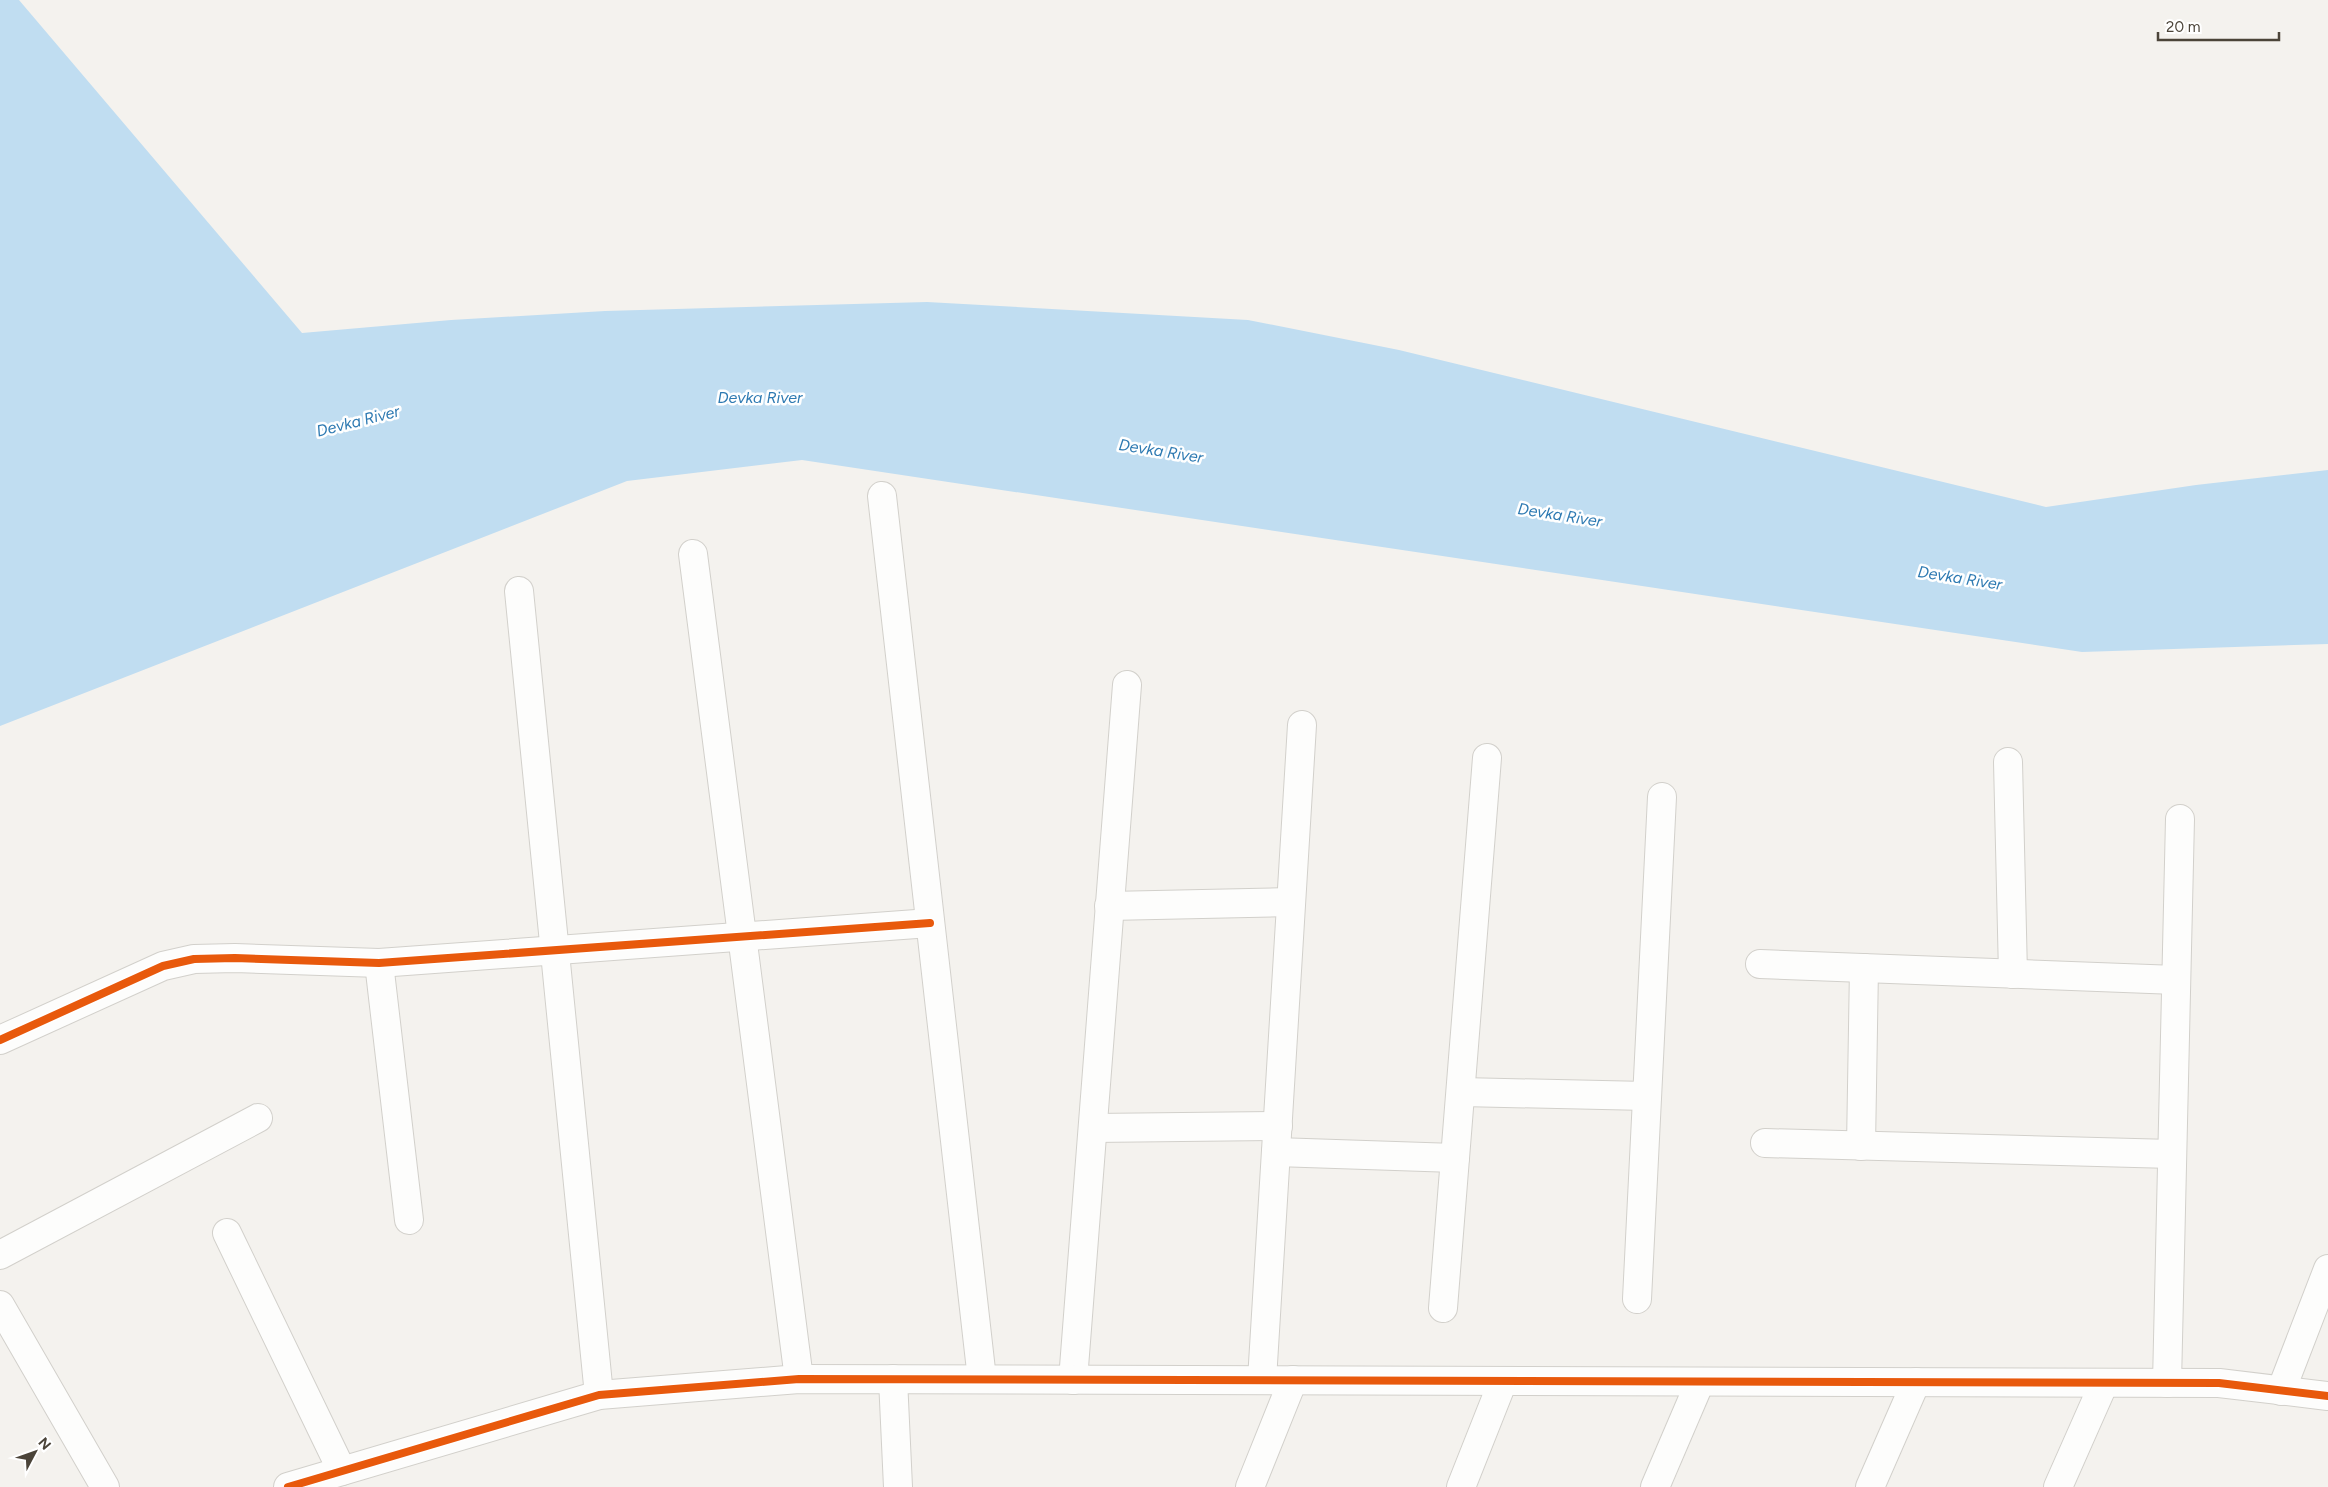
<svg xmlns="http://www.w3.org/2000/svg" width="2328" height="1487" font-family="Figtree,sans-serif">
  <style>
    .water { fill: #c0ddf1 }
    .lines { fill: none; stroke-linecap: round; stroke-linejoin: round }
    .minor-casing { stroke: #d2d0cb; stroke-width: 30 }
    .tertiary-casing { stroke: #d2d0cb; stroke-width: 30 }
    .minor { stroke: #fdfdfc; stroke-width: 28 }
    .tertiary { stroke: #fdfdfc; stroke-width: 28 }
    .cycleway-casing { stroke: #fff; stroke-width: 11 }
    .cycleway { stroke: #e8590c; stroke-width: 8 }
    .labels { text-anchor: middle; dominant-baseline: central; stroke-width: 5; stroke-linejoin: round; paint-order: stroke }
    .water-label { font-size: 16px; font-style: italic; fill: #2e7ab2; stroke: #fff }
  </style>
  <rect width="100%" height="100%" fill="#f4f2ee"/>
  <polygon class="water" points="0,0 19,0 302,333 451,320 605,311 927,302 1248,320 1399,350 2046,507 2196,485 2328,470 2328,644 2082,652 802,460 627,481 0,726"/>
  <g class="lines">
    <g class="minor-casing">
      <g id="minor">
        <polyline points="882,496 982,1379"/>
        <polyline points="693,554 799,1379"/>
        <polyline points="519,591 599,1395"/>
        <polyline points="2008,762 2013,974"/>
        <polyline points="1109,906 1291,902"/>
        <polyline points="379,963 409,1220"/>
        <polyline points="1760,964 2176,980"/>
        <polyline points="0,1040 163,966 194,959 235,958 379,963 930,923"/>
        <polyline points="1461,1092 1647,1096"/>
        <polyline points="1093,1128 1278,1126"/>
        <polyline points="1765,1143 2172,1154"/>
        <polyline points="1861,1146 1864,968"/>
        <polyline points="1276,1152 1455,1158"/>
        <polyline points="227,1233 342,1471"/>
        <polyline points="0,1255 258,1118"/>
        <polyline points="1637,1299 1662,797"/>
        <polyline points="0,1305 105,1487"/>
        <polyline points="1443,1308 1487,758"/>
        <polyline points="893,1379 898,1487"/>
        <polyline points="1073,1380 1127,685"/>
        <polyline points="1262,1380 1302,725"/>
        <polyline points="2167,1383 2180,819"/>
        <polyline points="2281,1391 2328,1269"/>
        <polyline points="1250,1487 1293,1380"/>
        <polyline points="1461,1487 1503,1381"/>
        <polyline points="1655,1487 1700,1382"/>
        <polyline points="1870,1487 1916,1382"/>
        <polyline points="2058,1487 2104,1383"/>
      </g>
    </g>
    <g class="tertiary-casing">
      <polyline id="tertiary" points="288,1487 599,1395 799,1379 2219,1383 2328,1396"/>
    </g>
    <use href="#minor" class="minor"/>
    <use href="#tertiary" class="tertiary"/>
    <g class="cycleway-casing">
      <g id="cycleway">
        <polyline points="0,1040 163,966 194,959 235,958 379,963 930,923"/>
        <polyline points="288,1487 599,1395 799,1379 2219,1383 2328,1396"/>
      </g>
    </g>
    <use href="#cycleway" class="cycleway"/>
  </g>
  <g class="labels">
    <g class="water-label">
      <text x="760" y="397">Devka River</text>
      <text transform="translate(358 421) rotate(-14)">Devka River</text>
      <text transform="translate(1161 451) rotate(9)">Devka River</text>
      <text transform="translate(1560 515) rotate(9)">Devka River</text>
      <text transform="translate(1960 578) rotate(9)">Devka River</text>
    </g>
  </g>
  <g transform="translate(35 1452) rotate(49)" stroke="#ffffff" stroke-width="4" paint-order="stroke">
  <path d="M0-4L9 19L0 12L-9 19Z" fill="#4b4439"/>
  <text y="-8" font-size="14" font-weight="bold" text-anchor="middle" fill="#4b4439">N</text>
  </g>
  <path d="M2158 32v8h121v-8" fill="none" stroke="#4b4439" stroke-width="2.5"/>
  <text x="2166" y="32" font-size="15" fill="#4b4439" stroke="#ffffff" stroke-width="4" paint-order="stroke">20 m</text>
</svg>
